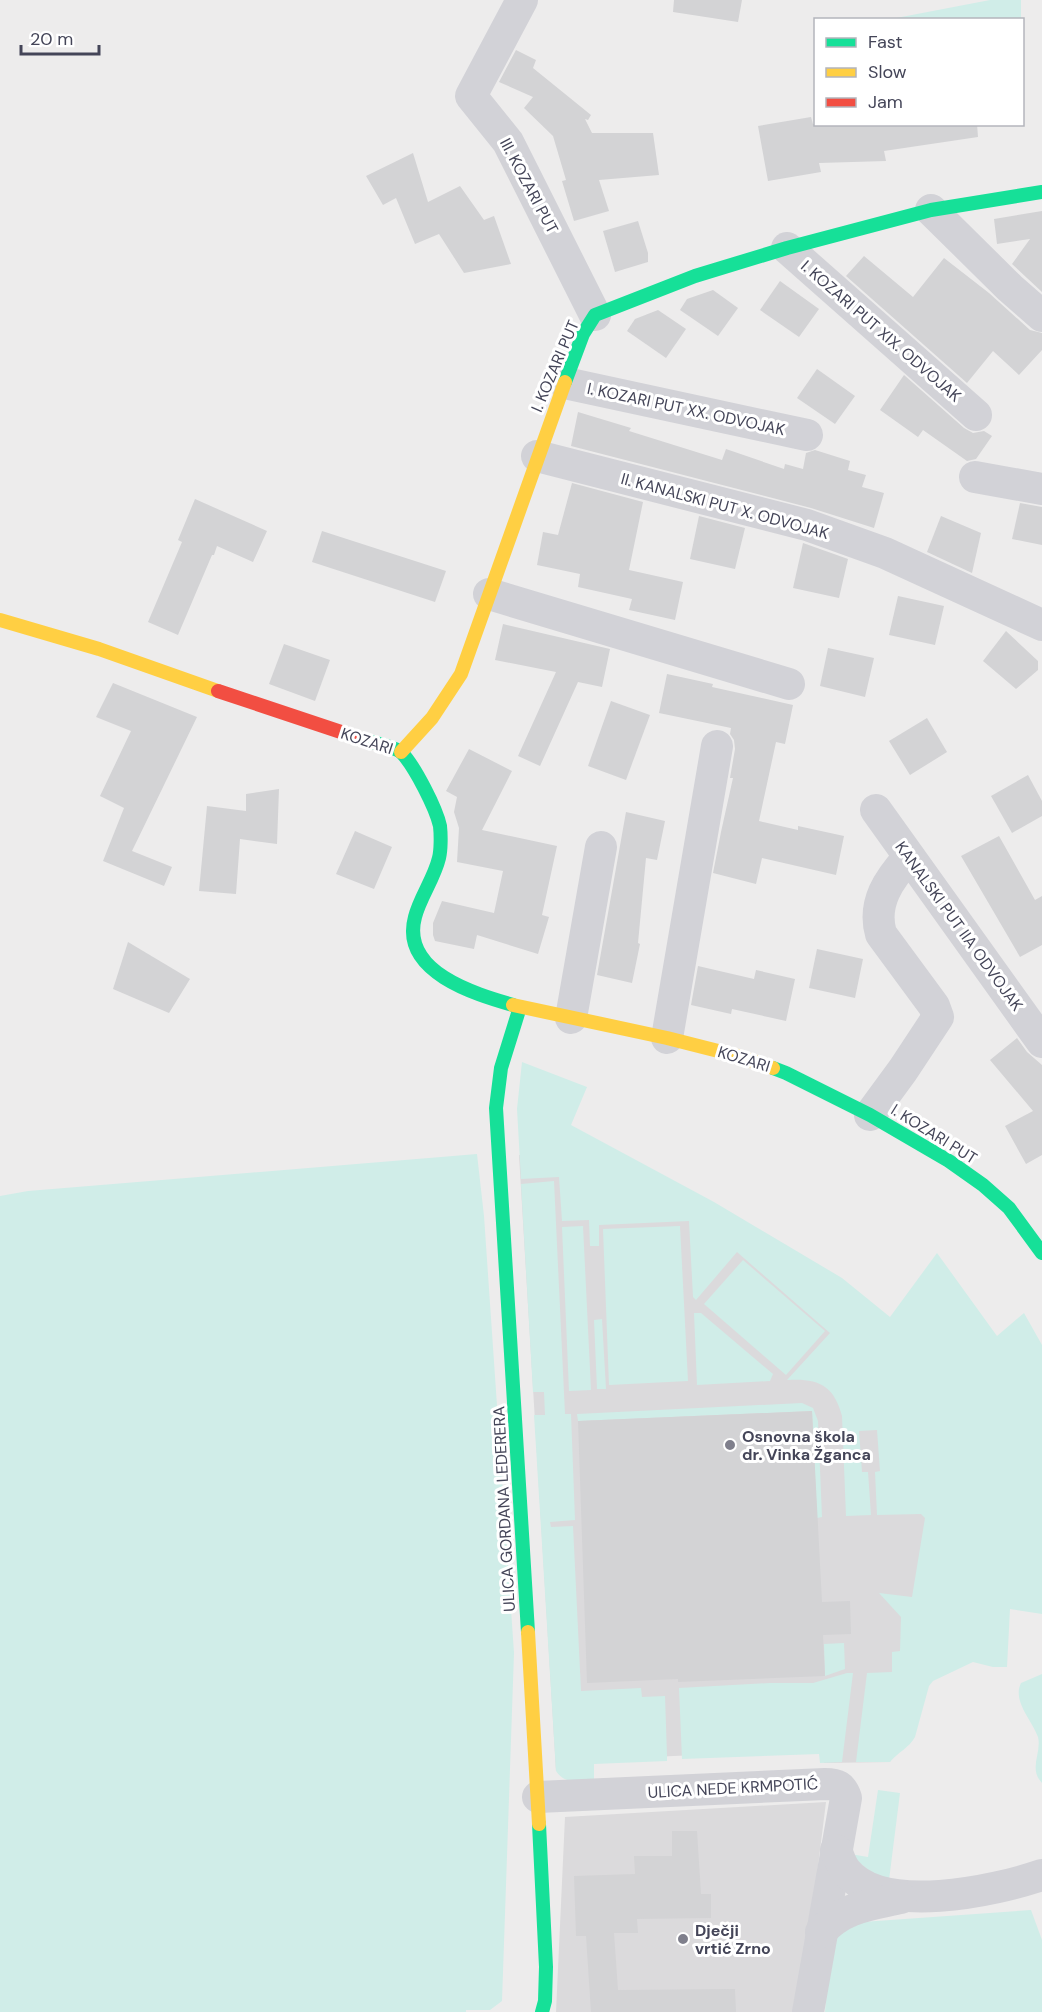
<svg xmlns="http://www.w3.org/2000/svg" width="1042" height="2012" font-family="'DM Sans',sans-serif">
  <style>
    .education { fill: #dbdadc }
    .green { fill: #d0ede8 }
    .building { fill: #d3d3d5 }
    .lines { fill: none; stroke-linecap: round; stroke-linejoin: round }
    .street { stroke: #d2d2d7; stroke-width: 32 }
    .fast { stroke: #16e098; stroke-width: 14 }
    .slow { stroke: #ffcf43; stroke-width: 14 }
    .jam { stroke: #f24e42; stroke-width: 14 }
    .poi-dot { fill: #7f7f8c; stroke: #fff; stroke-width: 2 }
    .labels { text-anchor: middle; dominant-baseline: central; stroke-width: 6; stroke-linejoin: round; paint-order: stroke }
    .street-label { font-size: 16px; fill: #444558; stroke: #fff }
    .poi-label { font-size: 16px; font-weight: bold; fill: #444558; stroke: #fff; text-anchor: start }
  </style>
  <rect width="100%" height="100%" fill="#edecec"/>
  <g class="education">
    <polygon points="519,1155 636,1187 781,1272 947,1474 890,1762 824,1763 823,1749 589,1760 556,1771"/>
    <polygon points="826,1802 816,1882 795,2012 556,2012 565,1817"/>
  </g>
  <g class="green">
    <polygon points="990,0 1021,0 1021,19 891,19"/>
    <path d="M522,1062L587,1087L571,1125L714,1202L842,1278L890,1317L937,1253L997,1336L1024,1313L1042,1345V1614L1010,1609L1007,1667H993L973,1662L933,1681L929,1686L915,1737C909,1748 898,1752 890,1762H856L867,1673L892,1672V1652L900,1651L901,1617L879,1593L912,1597L925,1518L921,1514L877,1515L875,1472L880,1471L877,1430L859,1431L862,1472H868L871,1515L846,1516L842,1416C834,1385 818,1378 787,1380L830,1333L737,1252L696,1300L693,1297L689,1221L599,1225V1246H590L589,1220L562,1221L559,1177L521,1179L517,1109Z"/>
    <polygon points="477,1154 484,1216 514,1653 502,2001 490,2010 466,2010 466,2012 0,2012 0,1196 28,1191"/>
    <path d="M554,1181L565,1414H571L575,1520L550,1522L551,1527L573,1526L581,1691L641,1688L642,1697L665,1696L667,1756V1761L594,1764V1780C579,1781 565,1785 556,1771L534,1415H545L544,1392H533L521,1184Z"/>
    <polygon points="583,1226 591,1390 569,1391 562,1227"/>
    <polygon points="680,1226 688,1381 609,1385 603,1229"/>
    <polygon points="743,1260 825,1331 786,1375 704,1304"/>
    <polygon points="694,1313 701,1313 773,1374 770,1381 697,1385"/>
    <polygon points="602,1319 606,1389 597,1389 594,1320"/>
    <polygon points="802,1403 813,1408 818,1421 822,1517 817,1518 812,1411 578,1421 577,1414"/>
    <polygon points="844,1643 845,1669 825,1676 824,1644"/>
    <polygon points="847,1673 853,1673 842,1762 820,1763 819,1754 682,1759 679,1688 770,1683 813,1683"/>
    <path d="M1042,1674V1783C1028,1768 1042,1753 1038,1737C1032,1720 1012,1701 1021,1683Z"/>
    <polygon points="878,1790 900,1793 888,1888 850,1854 868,1857"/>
    <polygon points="1031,1910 1042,1940 1042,2012 825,2012 831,1941 848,1923"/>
  </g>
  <g class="building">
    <polygon points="674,0 742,0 738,22 673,12"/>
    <polygon points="516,50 536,60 533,68 591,115 588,120 585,119 592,133 653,133 659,175 599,180 609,211 574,221 562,181 566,180 553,136 524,108 533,97 499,82"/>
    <polygon points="811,117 813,124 977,124 978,137 884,151 886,161 819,163 821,172 768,181 758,126"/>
    <polygon points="413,153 428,202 460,186 484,220 494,216 511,264 464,273 439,234 415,244 396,198 383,205 366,176"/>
    <polygon points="1042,211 1042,292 1012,264 1030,239 997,244 994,219"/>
    <polygon points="638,221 648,253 648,262 615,272 603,231"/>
    <polygon points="864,256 913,297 944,258 989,293 1030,330 1042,333 1042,350 1019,375 993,351 967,383 846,276"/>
    <polygon points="780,281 819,309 799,337 760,310"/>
    <polygon points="713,290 738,308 718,336 680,310 687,299"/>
    <polygon points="658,310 686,329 666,358 627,331 635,319"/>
    <polygon points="817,369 855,396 835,424 797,398"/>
    <polygon points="904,375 964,428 973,433 984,431 992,436 976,459 967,461 923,430 918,437 880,410"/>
    <polygon points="578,412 631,428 629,431 722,460 726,449 784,469 785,464 803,469 806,453 815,450 850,461 848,470 866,475 862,487 884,493 874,528 811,508 571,446"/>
    <polygon points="572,483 643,502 629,570 683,582 675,620 629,610 632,599 578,587 580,574 537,565 543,532 558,535"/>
    <polygon points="195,499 267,531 253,562 217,546 214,555 212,555 178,635 148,622 182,542 178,540"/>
    <polygon points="1020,503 1042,507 1042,545 1012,539"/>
    <polygon points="699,516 745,528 735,569 690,559"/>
    <polygon points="941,516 981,533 972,573 927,552"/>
    <polygon points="322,531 446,571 435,602 312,562"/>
    <polygon points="803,543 848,559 839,598 793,588"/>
    <polygon points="898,596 944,606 935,645 889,635"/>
    <polygon points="503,624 610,649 602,687 578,682 540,766 518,756 556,672 495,660"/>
    <polygon points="1006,631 1038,661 1038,670 1016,689 983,661"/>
    <polygon points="284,644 330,660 315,701 269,684"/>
    <polygon points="828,648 874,658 865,697 820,686"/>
    <polygon points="667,674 713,684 712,687 793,705 785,744 776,742 759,821 798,830 798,826 844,836 836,875 762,858 756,884 713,873 721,832 733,778 730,778 735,749 734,740 730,734 731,728 659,713"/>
    <polygon points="113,683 197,717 132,851 172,867 164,886 103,861 124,808 100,796 131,731 96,717"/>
    <polygon points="611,701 650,715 626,780 588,766"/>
    <polygon points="927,718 947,752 910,775 889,741"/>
    <polygon points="469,749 512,771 482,830 557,846 542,915 549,917 538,954 477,935 474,949 435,941 433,935 433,923 442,901 494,913 503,871 457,862 459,828 454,812 457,797 446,791"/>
    <polygon points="1028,775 1042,801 1042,816 1012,833 991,796"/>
    <polygon points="279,789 277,844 240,839 236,894 199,891 207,806 246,811 246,794"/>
    <polygon points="626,812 665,821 657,860 646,858 638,943 640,944 632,983 597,975"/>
    <polygon points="355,831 392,847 374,889 336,874"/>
    <polygon points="999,836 1035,900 1042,896 1042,945 1020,957 961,856"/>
    <polygon points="128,942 190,979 169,1013 113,989"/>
    <polygon points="817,949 863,959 855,998 809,988"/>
    <polygon points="698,966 754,979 756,970 795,979 786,1021 732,1009 731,1014 691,1005"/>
    <polygon points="1017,1038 1027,1052 1042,1065 1042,1155 1026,1164 1005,1126 1033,1111 990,1060"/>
    <polygon points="812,1411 822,1602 850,1601 851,1634 823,1635 825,1676 678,1682 678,1679 587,1683 578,1421"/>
    <polygon points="672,1831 697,1831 701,1894 711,1894 711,1918 637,1919 638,1933 614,1933 618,1990 735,1989 736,2012 591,2012 586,1936 576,1936 574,1876 635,1874 634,1856 672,1856"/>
  </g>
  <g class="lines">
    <g class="street">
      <polyline points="522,0 471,96 508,142 595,315"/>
      <polyline points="931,210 1010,288 1042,316"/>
      <polyline points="787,248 976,415"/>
      <polyline points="565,383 807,435"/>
      <polyline points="537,456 807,525 885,553 1042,625"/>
      <polyline points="975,477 1042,489"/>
      <polyline points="489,594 789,684"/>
      <polyline points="876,810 1042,1042"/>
      <polyline points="571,1018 601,847"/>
      <polyline points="667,1038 717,746"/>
      <path d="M870,1115L903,1070L938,1017L934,1006L881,934C872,903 889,879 909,857"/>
      <path d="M538,1797L825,1784C837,1784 842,1786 846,1798L808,2012"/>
      <path d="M836,1850C839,1857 841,1865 846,1871C882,1916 995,1891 1042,1875"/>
      <path d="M821,1932C843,1907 870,1905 901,1898"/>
    </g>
    <g class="fast">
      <polyline points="565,382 583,334 595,315 695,276 787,248 931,210 1042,192"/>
      <path d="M359,738C369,742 396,747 402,753C415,767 436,808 440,826C441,835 441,850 439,858C434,879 420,897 415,917C400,972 475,994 513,1005"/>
      <polyline points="520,1007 501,1068 496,1108 528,1632"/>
      <polyline points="773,1068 786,1073 870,1115 949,1161 983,1185 1009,1208 1042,1253"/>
      <polyline points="539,1824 546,1967 545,2001 542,2012"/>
    </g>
    <g class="slow">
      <polyline points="0,620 99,649 218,691"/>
      <polyline points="401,752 432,718 461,674 565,382"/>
      <polyline points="513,1005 667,1038 738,1056 773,1068"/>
      <polyline points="528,1632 539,1824"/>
    </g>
    <polyline class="jam" points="218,691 359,738"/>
  </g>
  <g class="poi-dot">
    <circle cx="730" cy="1445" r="6"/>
    <circle cx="683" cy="1939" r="6"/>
  </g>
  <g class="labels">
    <g class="street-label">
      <text transform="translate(529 186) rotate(62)">III. KOZARI PUT</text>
      <text transform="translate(881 331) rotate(41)">I. KOZARI PUT XIX. ODVOJAK</text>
      <text transform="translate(555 366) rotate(-67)">I. KOZARI PUT</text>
      <text transform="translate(686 409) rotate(12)">I. KOZARI PUT XX. ODVOJAK</text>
      <text transform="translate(725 506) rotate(15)">II. KANALSKI PUT X. ODVOJAK</text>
      <text transform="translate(367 741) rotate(18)">KOZARI</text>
      <text transform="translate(959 926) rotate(54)">KANALSKI PUT IIA ODVOJAK</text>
      <text transform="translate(744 1059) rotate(17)">KOZARI</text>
      <text transform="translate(934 1134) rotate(32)">I. KOZARI PUT</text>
      <text transform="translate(504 1509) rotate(-93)">ULICA GORDANA LEDERERA</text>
      <text transform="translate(733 1788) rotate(-3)">ULICA NEDE KRMPOTIĆ</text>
    </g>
    <g class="poi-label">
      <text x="742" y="1436">Osnovna škola<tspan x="742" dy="18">dr. Vinka Žganca</tspan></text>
      <text x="695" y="1930">Dječji<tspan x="695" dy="18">vrtić Zrno</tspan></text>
    </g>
  </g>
  <rect x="814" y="18" width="210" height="108" fill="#ffffff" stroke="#b4b5bc" stroke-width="1.5"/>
  <rect x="826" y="38" width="30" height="9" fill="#16e098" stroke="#b4b5bc" stroke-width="1.5"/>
  <text x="868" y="48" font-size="18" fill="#444558">Fast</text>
  <rect x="826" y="68" width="30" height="9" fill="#ffcf43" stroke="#b4b5bc" stroke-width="1.5"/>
  <text x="868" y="78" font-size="18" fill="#444558">Slow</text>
  <rect x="826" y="98" width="30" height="9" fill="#f24e42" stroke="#b4b5bc" stroke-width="1.5"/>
  <text x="868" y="108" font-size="18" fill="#444558">Jam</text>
  <path d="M21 45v9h78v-9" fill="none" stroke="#444558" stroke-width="3"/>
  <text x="30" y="45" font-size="18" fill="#444558" stroke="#ffffff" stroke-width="4.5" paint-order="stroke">20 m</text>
</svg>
